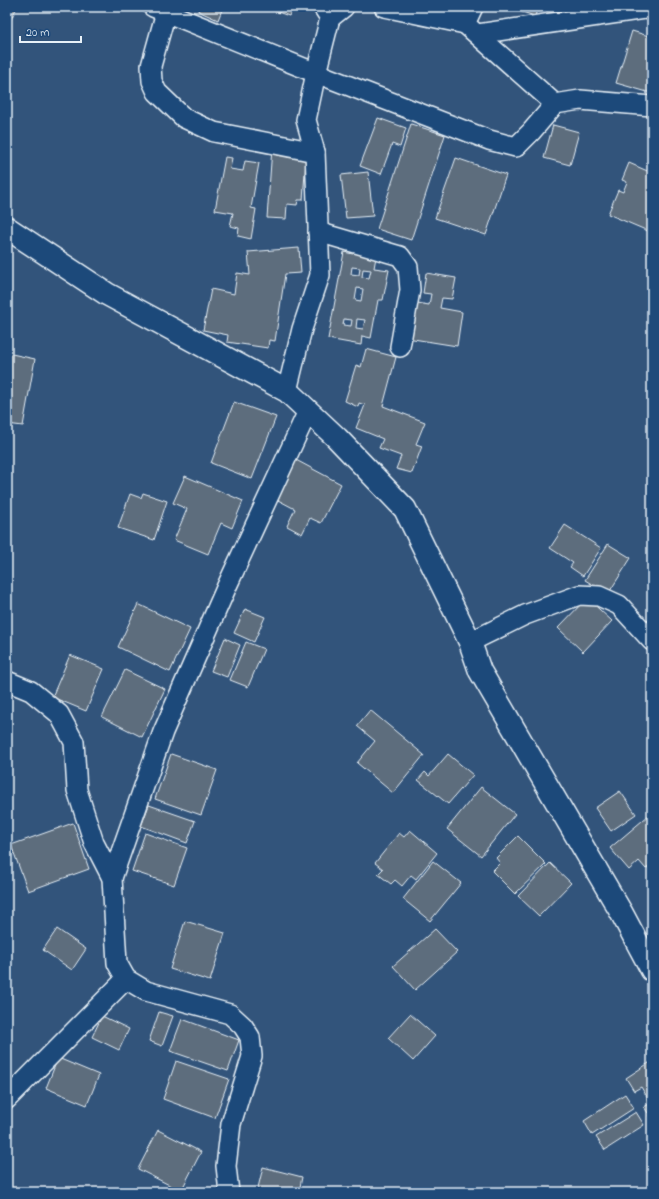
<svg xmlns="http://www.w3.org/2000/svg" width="659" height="1199" font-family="'Indie Flower',sans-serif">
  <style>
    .building { fill: #5d6d7d; stroke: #e8f1f8; fill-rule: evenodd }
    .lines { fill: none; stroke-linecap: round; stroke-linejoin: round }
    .minor-casing { stroke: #e8f1f8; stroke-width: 22 }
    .primary-casing { stroke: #e8f1f8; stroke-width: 25 }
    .minor { stroke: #1f4a7a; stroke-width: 19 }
    .primary { stroke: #1f4a7a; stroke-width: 22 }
  </style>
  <rect width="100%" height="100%" fill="#32547b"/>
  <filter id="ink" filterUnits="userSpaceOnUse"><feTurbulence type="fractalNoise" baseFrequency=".025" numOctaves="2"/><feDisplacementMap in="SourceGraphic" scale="8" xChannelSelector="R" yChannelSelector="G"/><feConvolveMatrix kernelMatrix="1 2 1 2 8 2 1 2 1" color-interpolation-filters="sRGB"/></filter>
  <g filter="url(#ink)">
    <g class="building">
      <polygon points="7,7 17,7 9,23 7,22"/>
      <polygon points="200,7 223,7 218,20 198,11"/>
      <polygon points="276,7 293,7 289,16 275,11"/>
      <polygon points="506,7 538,7 535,16"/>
      <polygon points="632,31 652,37 651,93 616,83"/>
      <polygon points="378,118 406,128 400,147 392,144 381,174 360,166"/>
      <polygon points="411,124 445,135 411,240 377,229"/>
      <polygon points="553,125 579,132 570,165 544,158"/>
      <polygon points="272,148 288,150 287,157 306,159 303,200 298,200 297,205 287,204 286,219 267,218"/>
      <polygon points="225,157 232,158 230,169 243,171 245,161 259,163 251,208 256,209 251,239 238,236 239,228 230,226 233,213 215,210"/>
      <polygon points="456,158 506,175 486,235 435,218"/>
      <polygon points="629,163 652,173 652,221 648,231 608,214 618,190 623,192 627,182 622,180"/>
      <polygon points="368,172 373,216 346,218 341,175"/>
      <polygon points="299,248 301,273 285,274 275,341 269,340 268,348 227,342 228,335 203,330 211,289 234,294 237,273 250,275 248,252"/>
      <path d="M353,251L363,252L362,255L376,257L374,268L389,270L383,300H378L371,338L362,336L361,345L328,339L344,252L353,254ZM352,267L360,268L359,275L351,274ZM363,269L371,270L369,278L362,277ZM357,288L363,289L361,301L355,300ZM344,319L352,320L351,326L343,325ZM357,319L365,320L363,329L356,328Z"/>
      <polygon points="426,273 456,278 452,299 442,298 440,308 462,312 457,346 407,338 412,302 429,305 431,294 423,293"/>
      <polygon points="366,349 396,357 383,406 425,422 416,444 422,446 412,473 396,469 401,456 379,448 383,439 356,428 365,405 359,403 358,407 345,401 356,365 361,367"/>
      <polygon points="7,353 35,359 23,426 7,424"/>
      <polygon points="234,402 276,417 252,479 211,463"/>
      <polygon points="296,460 341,484 321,523 310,518 302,534 287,526 295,509 276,499"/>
      <polygon points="185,476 243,501 232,528 221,523 208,554 174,540 187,509 173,503"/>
      <polygon points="143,493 167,501 154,540 118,528 130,494 141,498"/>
      <polygon points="565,525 601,548 583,576 570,567 573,563 550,548"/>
      <polygon points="608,544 631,558 608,594 585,580"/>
      <polygon points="587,598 612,621 583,652 558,628"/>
      <polygon points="138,604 190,629 170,672 118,647"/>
      <polygon points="245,609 265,617 254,642 234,633"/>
      <polygon points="225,638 240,645 227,677 211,671"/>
      <polygon points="246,642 264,649 248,687 230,680"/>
      <polygon points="70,655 104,669 86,711 52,697"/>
      <polygon points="125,670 165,689 142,737 102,717"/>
      <polygon points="370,710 424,755 393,793 357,763 375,741 357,726"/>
      <polygon points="171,754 217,770 201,815 155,799"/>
      <polygon points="448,754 473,775 448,804 418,780 425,772 429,776"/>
      <polygon points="481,787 515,814 481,856 447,829"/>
      <polygon points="620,791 636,814 611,831 595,808"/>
      <polygon points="149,805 195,821 187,843 141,826"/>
      <polygon points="649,815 652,818 652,864 646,869 639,861 629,870 610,848"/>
      <polygon points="73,823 89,869 28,891 11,845"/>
      <polygon points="410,830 437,853 416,879 411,875 402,886 395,880 391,884 378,874 383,869 375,863 399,833 404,837"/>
      <polygon points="145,833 187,848 174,885 132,871"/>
      <polygon points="518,836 546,864 515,894 492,871 500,863 496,858"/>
      <polygon points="433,861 461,883 430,921 403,899"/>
      <polygon points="550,863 571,883 539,916 518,896"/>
      <polygon points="185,921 225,933 210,981 170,969"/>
      <polygon points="57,929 86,949 72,970 43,950"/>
      <polygon points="435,929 457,952 415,990 393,966"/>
      <polygon points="159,1012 173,1016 162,1046 149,1041"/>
      <polygon points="410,1014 435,1036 413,1061 388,1038"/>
      <polygon points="102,1016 129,1029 119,1050 92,1037"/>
      <polygon points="182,1019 239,1040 228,1071 170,1051"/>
      <polygon points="58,1058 99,1075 87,1105 46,1088"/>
      <polygon points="176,1061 229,1079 215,1118 163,1099"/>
      <polygon points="652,1061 652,1119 644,1107 651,1103 641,1087 634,1091 626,1078"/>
      <polygon points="625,1094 634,1108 592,1135 584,1121"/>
      <polygon points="636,1112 644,1125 605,1150 596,1137"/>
      <polygon points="158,1130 201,1152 181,1191 138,1169"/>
      <polygon points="263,1167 302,1177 299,1192 257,1192"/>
    </g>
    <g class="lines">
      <g class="minor-casing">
        <g id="minor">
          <polyline points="153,7 316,73 489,140 516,147 531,132 555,104 580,100 652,106"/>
          <polyline points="384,7 465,24 473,7"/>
          <polyline points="446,7 555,104"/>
          <polyline points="166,12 151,66 152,81 157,92 184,118 214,132 315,152"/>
          <polyline points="330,18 344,7"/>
          <polyline points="478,34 645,9 652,10"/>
          <polyline points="318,232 400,256 408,267 410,290 400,347"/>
          <polyline points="287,391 302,329 320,275 315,152 306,120 316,73 330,18 323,7"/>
          <polyline points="470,642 525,615 579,595 599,596 619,605 652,641"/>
          <polyline points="7,681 31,691 59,714 74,742 77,790 94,843 112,878 117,963 126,979 146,991 230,1014 243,1026 250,1037 252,1056 231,1124 226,1166 229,1192"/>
          <polyline points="112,878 163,732 227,586 308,411"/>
          <polyline points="7,1099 126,979"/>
        </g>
      </g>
      <g class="primary-casing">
        <polyline id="primary" points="7,228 107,294 287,391 337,438 405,509 470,642 480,671 621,912 652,970"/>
      </g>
      <use href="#minor" class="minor"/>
      <use href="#primary" class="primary"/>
    </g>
  </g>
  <rect width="659" height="1199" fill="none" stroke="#1f4a7a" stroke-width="24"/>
  <rect x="12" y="12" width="635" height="1175" fill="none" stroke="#e8f1f8" stroke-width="1.5" filter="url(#ink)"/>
  <path d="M20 36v6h61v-6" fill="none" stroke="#e8f1f8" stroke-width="2"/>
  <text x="26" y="36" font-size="12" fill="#e8f1f8" stroke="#1f4a7a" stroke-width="3" paint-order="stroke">20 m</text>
</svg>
